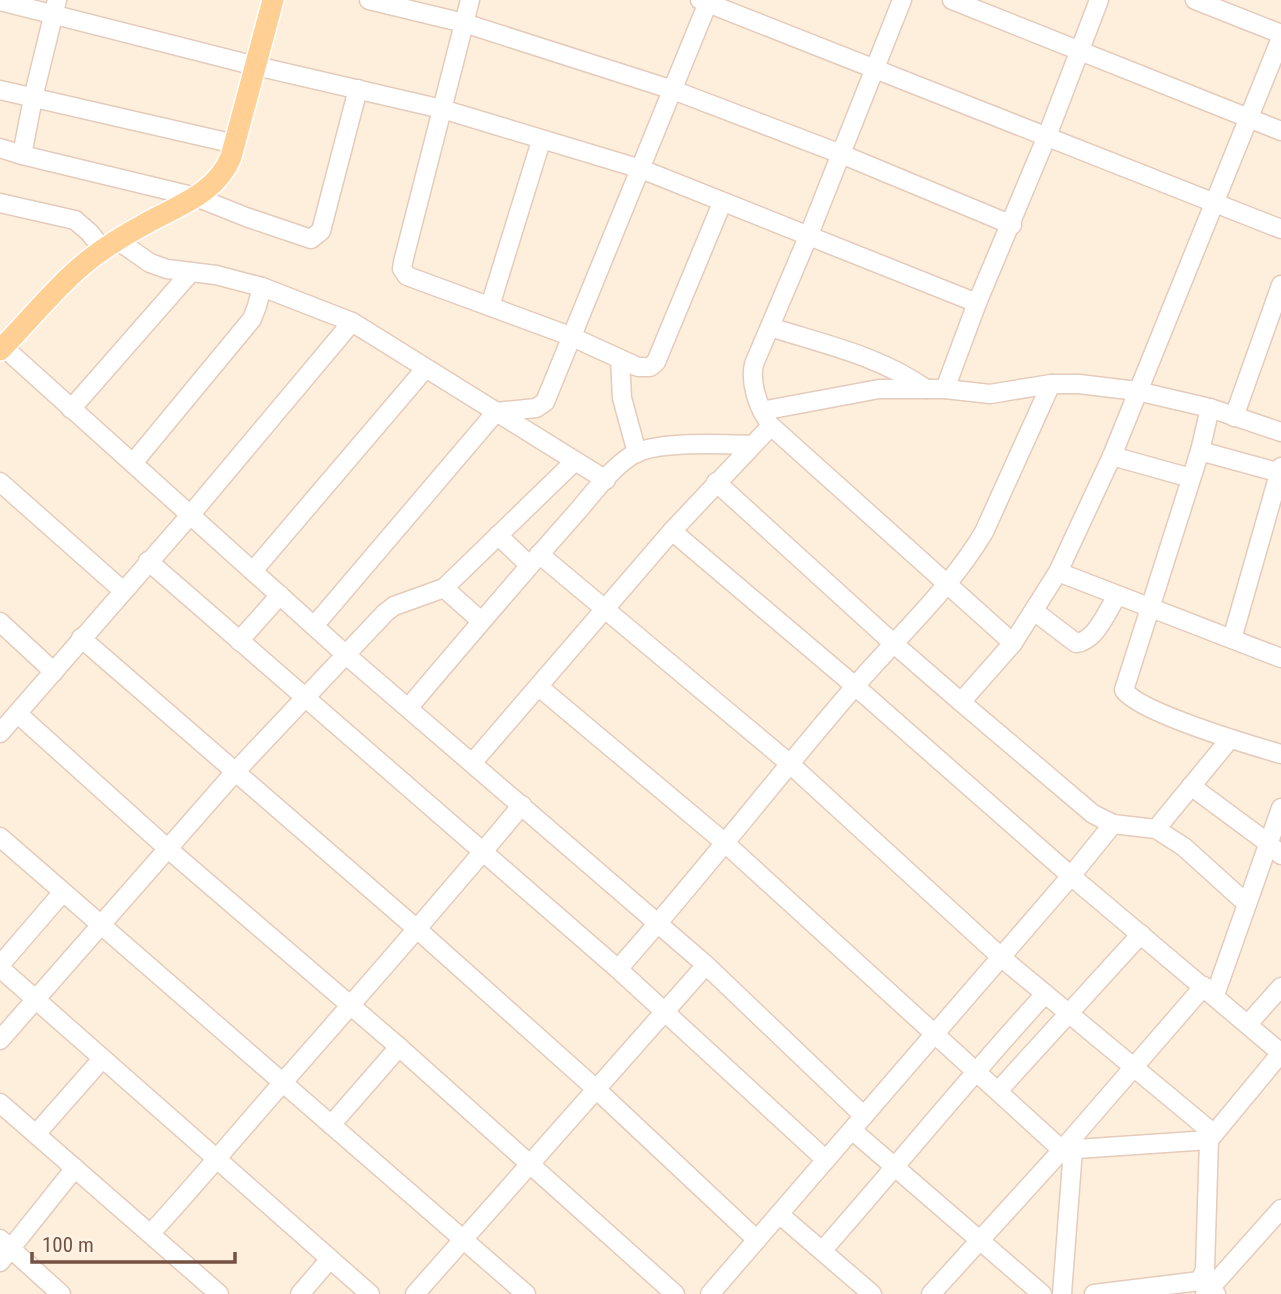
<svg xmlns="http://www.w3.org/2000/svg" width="1281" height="1294" font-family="'Roboto Condensed',sans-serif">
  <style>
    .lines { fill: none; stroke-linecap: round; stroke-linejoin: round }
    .minor-casing { stroke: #e4cbbb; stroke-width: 21 }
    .major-casing { stroke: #fff; stroke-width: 24 }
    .minor { stroke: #fff; stroke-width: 18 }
    .major { stroke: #ffcf93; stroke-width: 21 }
  </style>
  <rect width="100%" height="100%" fill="#feefdc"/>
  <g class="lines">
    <g class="minor-casing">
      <g id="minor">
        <polyline points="57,0 33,98 22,155 196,197 246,217 311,239 321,231 358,89"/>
        <polyline points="369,0 464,23 673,90 841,154 1012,225"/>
        <polyline points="470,0 403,262 402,269 407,276 570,336 638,367 650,367 656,362 722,203"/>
        <polyline points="700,0 1281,229"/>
        <polyline points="952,0 1281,131"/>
        <polyline points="1195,0 1281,34"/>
        <polyline points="0,1 256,66 442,109 641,169 977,303"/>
        <polyline points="0,90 235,144"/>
        <polyline points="0,148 22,155"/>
        <polyline points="0,203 75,220 90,233 103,250"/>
        <polyline points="117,240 150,263 167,269 216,275 262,287 352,322 606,480"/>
        <polyline points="490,306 541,141"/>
        <path d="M770,327C823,344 880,356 926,389"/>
        <polyline points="0,344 345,654 706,965 864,1116"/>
        <polyline points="620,359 622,398 637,453"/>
        <polyline points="945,389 977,303 1047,136 1099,0"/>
        <path d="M1210,408L1200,451L1124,690C1138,712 1250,745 1281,754"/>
        <polyline points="71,409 191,272"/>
        <polyline points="762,411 879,389 945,389 990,394 1051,384 1079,384 1137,391 1210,408 1281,432"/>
        <polyline points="1234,417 1281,285"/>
        <path d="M767,419C757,404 750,382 754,364L808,237L902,0"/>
        <polyline points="1200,451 1281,473"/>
        <polyline points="1112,456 1191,478"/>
        <polyline points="133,463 252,319 257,306 262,287"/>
        <polyline points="0,482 122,590"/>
        <polyline points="716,482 893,643 961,702"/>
        <polyline points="672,531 855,686 1071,876 1113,824"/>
        <polyline points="498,535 529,565"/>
        <polyline points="539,554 789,763 1002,958 1213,1133"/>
        <polyline points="148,561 618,969 826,1160"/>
        <polyline points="253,571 425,369"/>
        <polyline points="1058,572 1281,658"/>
        <polyline points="444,588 481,621"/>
        <path d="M1034,611L1076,643C1096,641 1107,611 1117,596"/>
        <polyline points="0,622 54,672"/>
        <polyline points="314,626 496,412 536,408 545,402 709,0"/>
        <polyline points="81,638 418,930 596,1089 757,1240"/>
        <polyline points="1232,639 1281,467"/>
        <polyline points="239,641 280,595"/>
        <polyline points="1013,643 1058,572 1112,456 1281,38"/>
        <polyline points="539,687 724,842 1062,1150 1209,1140"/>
        <path d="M409,707C464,642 519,577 576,513C592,495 614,464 636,453C661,441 723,444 752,445"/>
        <polyline points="18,714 167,848 399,1047 675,1294"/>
        <polyline points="0,733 192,513 352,322"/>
        <polyline points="473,762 672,531 771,426 1013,643 961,702 1093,814 1113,824 1156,829 1184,847 1247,904"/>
        <polyline points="1191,786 1268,843 1281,855"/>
        <polyline points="1156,829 1230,739"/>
        <polyline points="0,837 526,1294"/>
        <polyline points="0,965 63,892"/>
        <polyline points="0,968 370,1294"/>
        <path d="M618,969C698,879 772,783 851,691C895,639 949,591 984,532L1051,384"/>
        <polyline points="1215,995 1281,808"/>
        <polyline points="1248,1024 1281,987"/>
        <polyline points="0,1040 235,772 385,613 394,606 444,588 575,461"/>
        <polyline points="998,1091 1141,934"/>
        <polyline points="0,1103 219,1294"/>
        <polyline points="331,1125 399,1047"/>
        <polyline points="852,1130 1042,1294"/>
        <polyline points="36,1134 102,1059"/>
        <polyline points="779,1214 872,1294"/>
        <path d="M151,1233C197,1183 240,1131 285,1080C365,989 445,898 522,805"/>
        <polyline points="0,1239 61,1294"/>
        <path d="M822,1251C897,1166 968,1078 1045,994"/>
        <polyline points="0,1262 75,1168"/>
        <polyline points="1200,1281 1205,1269 1209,1140 1281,1053"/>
        <polyline points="300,1294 330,1259"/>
        <polyline points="415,1294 706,965"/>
        <polyline points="710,1294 1071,876 1281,1053"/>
        <polyline points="931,1294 1062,1150 1204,986"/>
        <polyline points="1062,1294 1073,1149"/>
        <polyline points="1094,1294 1200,1281 1216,1294"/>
        <polyline points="1205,1294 1281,1209"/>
      </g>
    </g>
    <g class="major-casing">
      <path id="major" d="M0,350C30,320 57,285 90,259C107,246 126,234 145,224C177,206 216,194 231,157L273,0"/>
    </g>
    <use href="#minor" class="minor"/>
    <use href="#major" class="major"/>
  </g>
  <path d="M32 1252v10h203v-10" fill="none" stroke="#755243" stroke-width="3.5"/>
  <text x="42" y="1252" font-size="21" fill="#755243" stroke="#fff3e5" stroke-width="5" paint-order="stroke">100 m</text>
</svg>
